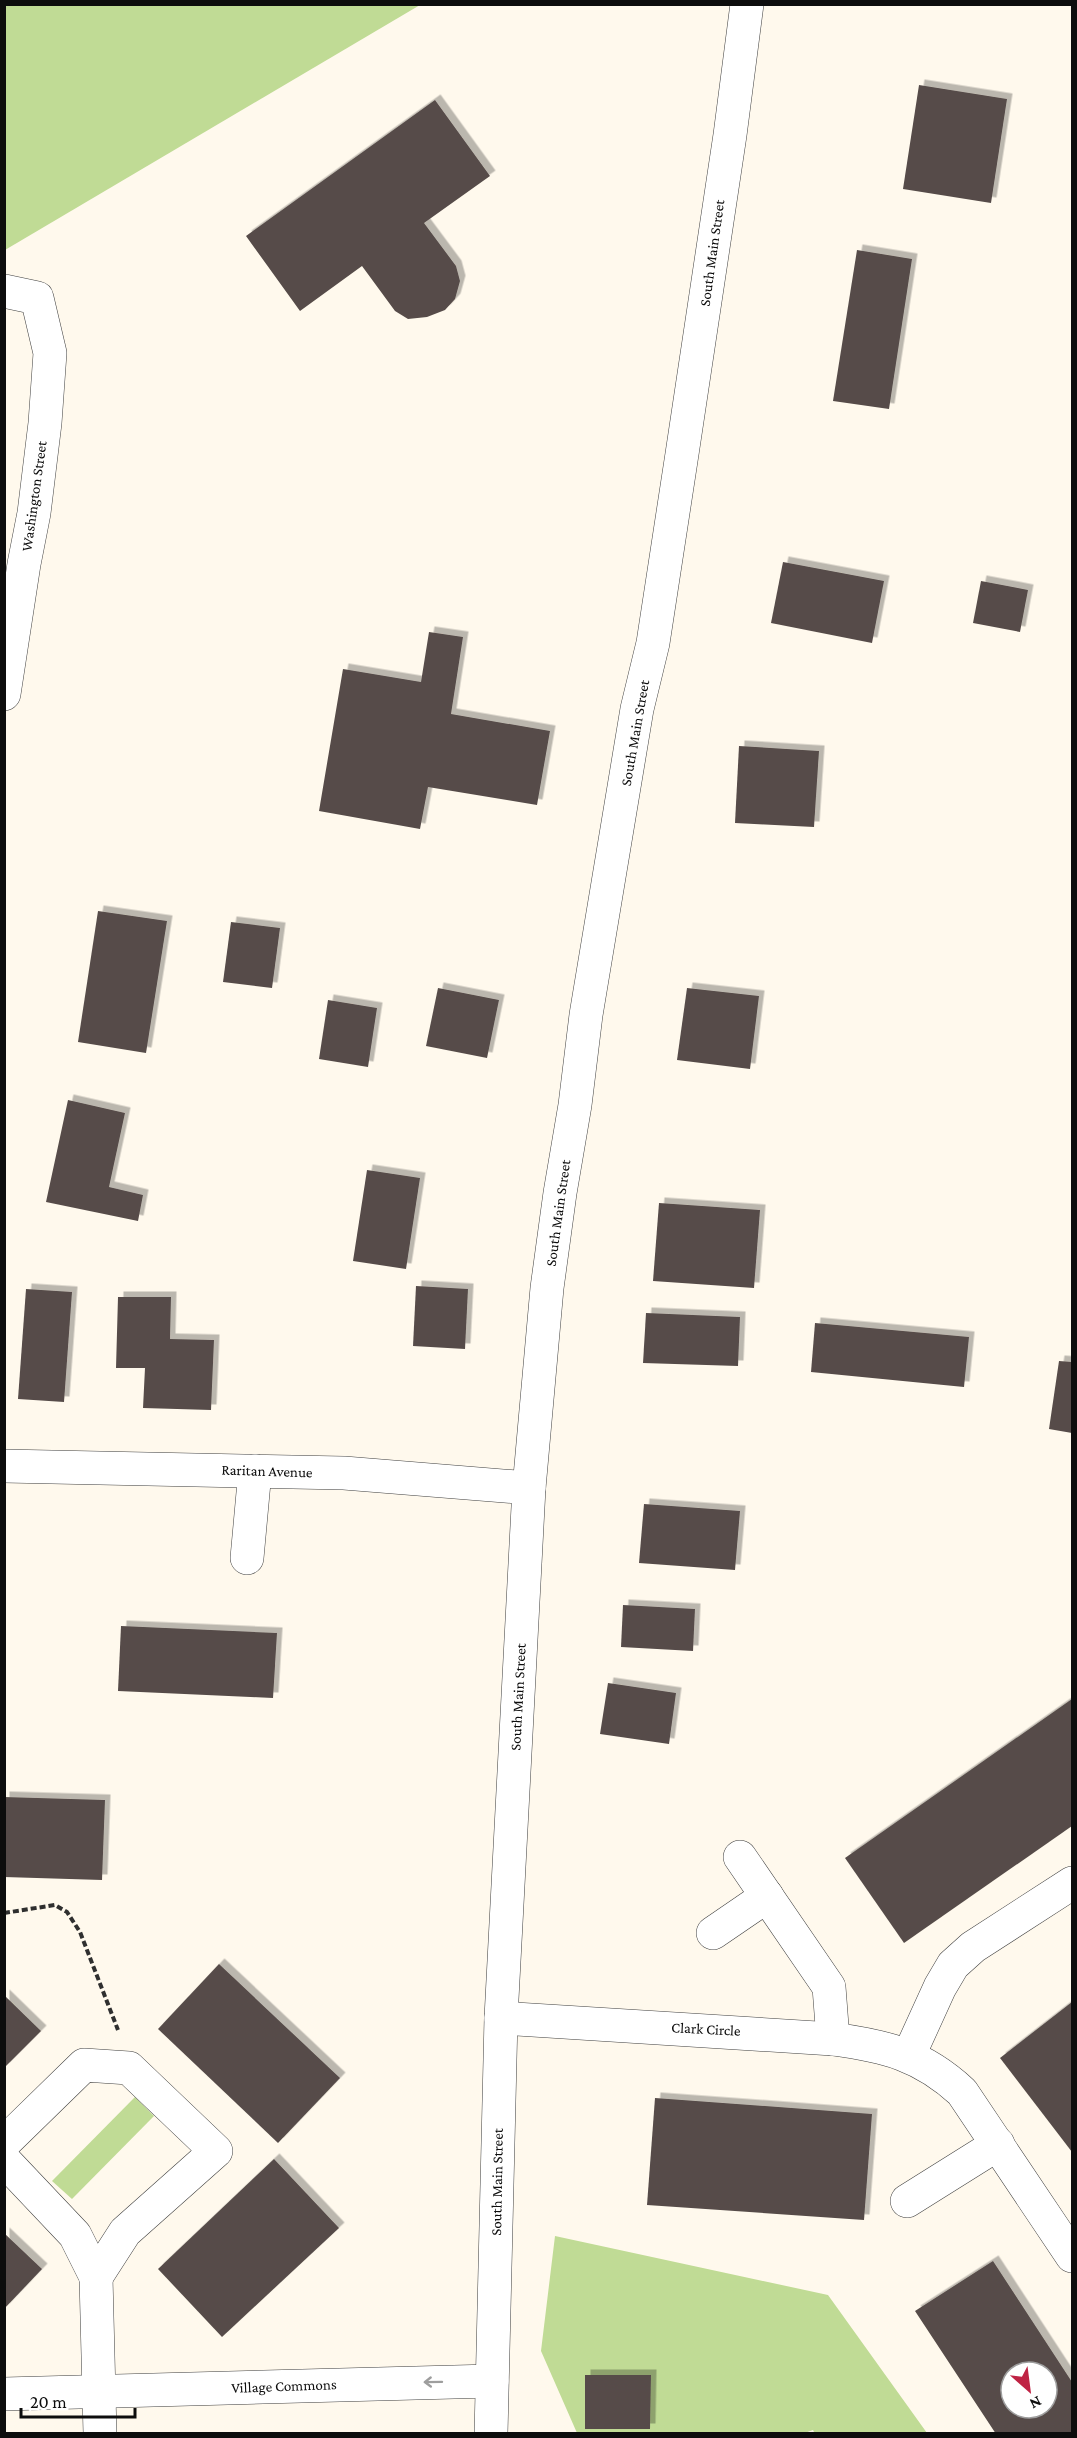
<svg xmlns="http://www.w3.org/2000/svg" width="1077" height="2438" font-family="'Crimson Pro',serif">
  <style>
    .forest { fill: #c0db95 }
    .building { fill: #564c49; fill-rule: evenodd; filter: url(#shadow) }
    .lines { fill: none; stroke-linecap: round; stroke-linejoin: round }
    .minor-casing { stroke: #404040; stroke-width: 34 }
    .path { stroke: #2f2f2f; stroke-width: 4; stroke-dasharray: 6 3; stroke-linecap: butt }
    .minor { stroke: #fff; stroke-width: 33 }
    .oneway { stroke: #9e9e9e }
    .labels { text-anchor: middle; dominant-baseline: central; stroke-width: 6; stroke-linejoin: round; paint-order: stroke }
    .street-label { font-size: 15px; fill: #0d0d0d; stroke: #fff }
  </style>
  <defs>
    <filter id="shadow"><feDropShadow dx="5.5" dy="-5.5" stdDeviation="0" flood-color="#0004"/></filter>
  </defs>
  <rect width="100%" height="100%" fill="#fff9ed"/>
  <g class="forest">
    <polygon points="5,4 420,4 420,5 5,250"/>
    <polygon points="135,2097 154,2116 72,2199 52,2181"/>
    <polygon points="555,2236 828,2295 927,2433 815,2434 813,2430 802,2434 577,2433 541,2351"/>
  </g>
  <g class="building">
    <polygon points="919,85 1007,99 991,203 903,189"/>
    <polygon points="435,100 490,176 424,223 456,266 460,281 455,299 445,310 427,317 408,319 395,311 362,266 300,311 246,236"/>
    <polygon points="857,250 912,259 889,409 833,401"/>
    <polygon points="783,562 884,581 872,643 771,623"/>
    <polygon points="981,581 1028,590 1020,632 973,623"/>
    <polygon points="429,632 463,637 451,714 550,731 537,805 428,787 420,829 319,811 343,669 421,682"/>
    <polygon points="739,746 819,751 814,827 735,823"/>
    <polygon points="98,911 167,921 146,1053 78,1042"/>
    <polygon points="231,922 280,928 272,988 223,982"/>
    <polygon points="438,988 499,1000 487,1058 426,1046"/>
    <polygon points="687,988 759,996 750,1069 677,1060"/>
    <polygon points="328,1000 377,1008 368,1067 319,1059"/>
    <polygon points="68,1100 125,1113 109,1187 143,1195 138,1221 46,1202"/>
    <polygon points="367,1170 420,1178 406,1269 353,1261"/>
    <polygon points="659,1203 760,1210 754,1288 653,1281"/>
    <polygon points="416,1286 468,1289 465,1349 413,1346"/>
    <polygon points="26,1289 72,1292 64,1402 18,1399"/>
    <polygon points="118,1297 171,1297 170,1339 214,1340 211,1410 143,1408 145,1368 116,1368"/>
    <polygon points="646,1313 740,1317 738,1366 643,1363"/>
    <polygon points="815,1323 969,1337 964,1387 811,1372"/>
    <polygon points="1059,1361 1072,1362 1072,1433 1049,1429"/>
    <polygon points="644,1504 740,1511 735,1570 639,1563"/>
    <polygon points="623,1605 695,1609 693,1651 621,1647"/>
    <polygon points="121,1626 277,1633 273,1698 118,1691"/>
    <polygon points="608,1683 676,1693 669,1744 600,1734"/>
    <polygon points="1072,1699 1072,1826 904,1943 845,1858"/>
    <polygon points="4,1797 105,1800 102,1880 4,1877"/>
    <polygon points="219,1964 340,2078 278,2143 158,2029"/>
    <polygon points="4,1995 41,2031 4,2068"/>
    <polygon points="1072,2002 1072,2152 1000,2058"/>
    <polygon points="655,2098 872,2114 864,2220 647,2205"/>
    <polygon points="274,2159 339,2228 222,2337 158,2269"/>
    <polygon points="4,2233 42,2269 4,2309"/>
    <path d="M993,2261L1072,2382V2434H996L915,2311ZM1011,2372H1047V2408H1011Z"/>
    <polygon points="585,2375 651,2375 650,2429 585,2429"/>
  </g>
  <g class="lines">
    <g class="minor-casing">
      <g id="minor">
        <polyline points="4,291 37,298 50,353 45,423 34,513 24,564 4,694"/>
        <polyline points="4,1466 344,1473 529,1488"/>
        <polyline points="247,1558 255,1471"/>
        <polyline points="740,1857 829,1987 833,2039"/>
        <polyline points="713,1933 767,1896"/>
        <path d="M501,2018L833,2039C886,2046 922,2055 962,2092L1072,2256"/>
        <polyline points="909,2055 940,1987 953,1965 973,1947 1072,1883"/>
        <polyline points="4,2143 84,2065 129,2068 216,2151 125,2232 96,2277 75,2235 4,2160"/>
        <polyline points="907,2201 998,2144"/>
        <polyline points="96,2277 100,2434"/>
        <polyline points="4,2394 492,2381"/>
        <polyline points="491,2434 501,2018 529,1488 547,1288 560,1193 575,1105 586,1015 637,709 653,643 682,454 730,135 747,4"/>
      </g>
    </g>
    <polyline class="path" points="4,1913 55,1905 67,1912 80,1932 118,2030"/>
    <use href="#minor" class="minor"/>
  </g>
  <defs><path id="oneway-shaft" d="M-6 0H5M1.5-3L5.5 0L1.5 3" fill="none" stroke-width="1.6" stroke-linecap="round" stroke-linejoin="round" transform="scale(1.5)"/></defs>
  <use class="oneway" href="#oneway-shaft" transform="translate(433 2382) rotate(179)"/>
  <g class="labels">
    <g class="street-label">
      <text transform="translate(712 253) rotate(-82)">South Main Street</text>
      <text transform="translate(34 496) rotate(-82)">Washington Street</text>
      <text transform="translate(635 733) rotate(-80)">South Main Street</text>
      <text transform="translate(558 1213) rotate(-82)">South Main Street</text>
      <text transform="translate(267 1471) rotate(2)">Raritan Avenue</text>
      <text transform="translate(518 1697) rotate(-87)">South Main Street</text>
      <text transform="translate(706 2029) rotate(3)">Clark Circle</text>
      <text transform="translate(497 2182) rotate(-89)">South Main Street</text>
      <text transform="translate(284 2386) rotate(-2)">Village Commons</text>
    </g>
  </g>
  <rect width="1077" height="2438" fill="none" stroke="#0d0d0d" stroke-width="12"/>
  <g transform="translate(1029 2390) rotate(152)"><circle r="28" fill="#ffffff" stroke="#9e9e9e" stroke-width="1.5"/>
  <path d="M0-4.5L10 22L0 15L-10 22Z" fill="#bf2344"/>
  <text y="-9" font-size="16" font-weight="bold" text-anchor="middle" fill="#0d0d0d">N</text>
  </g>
  <path d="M21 2408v9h114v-9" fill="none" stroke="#0d0d0d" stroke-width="3"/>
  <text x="30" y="2408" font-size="18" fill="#0d0d0d" stroke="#ffffff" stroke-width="4.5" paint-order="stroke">20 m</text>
</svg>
